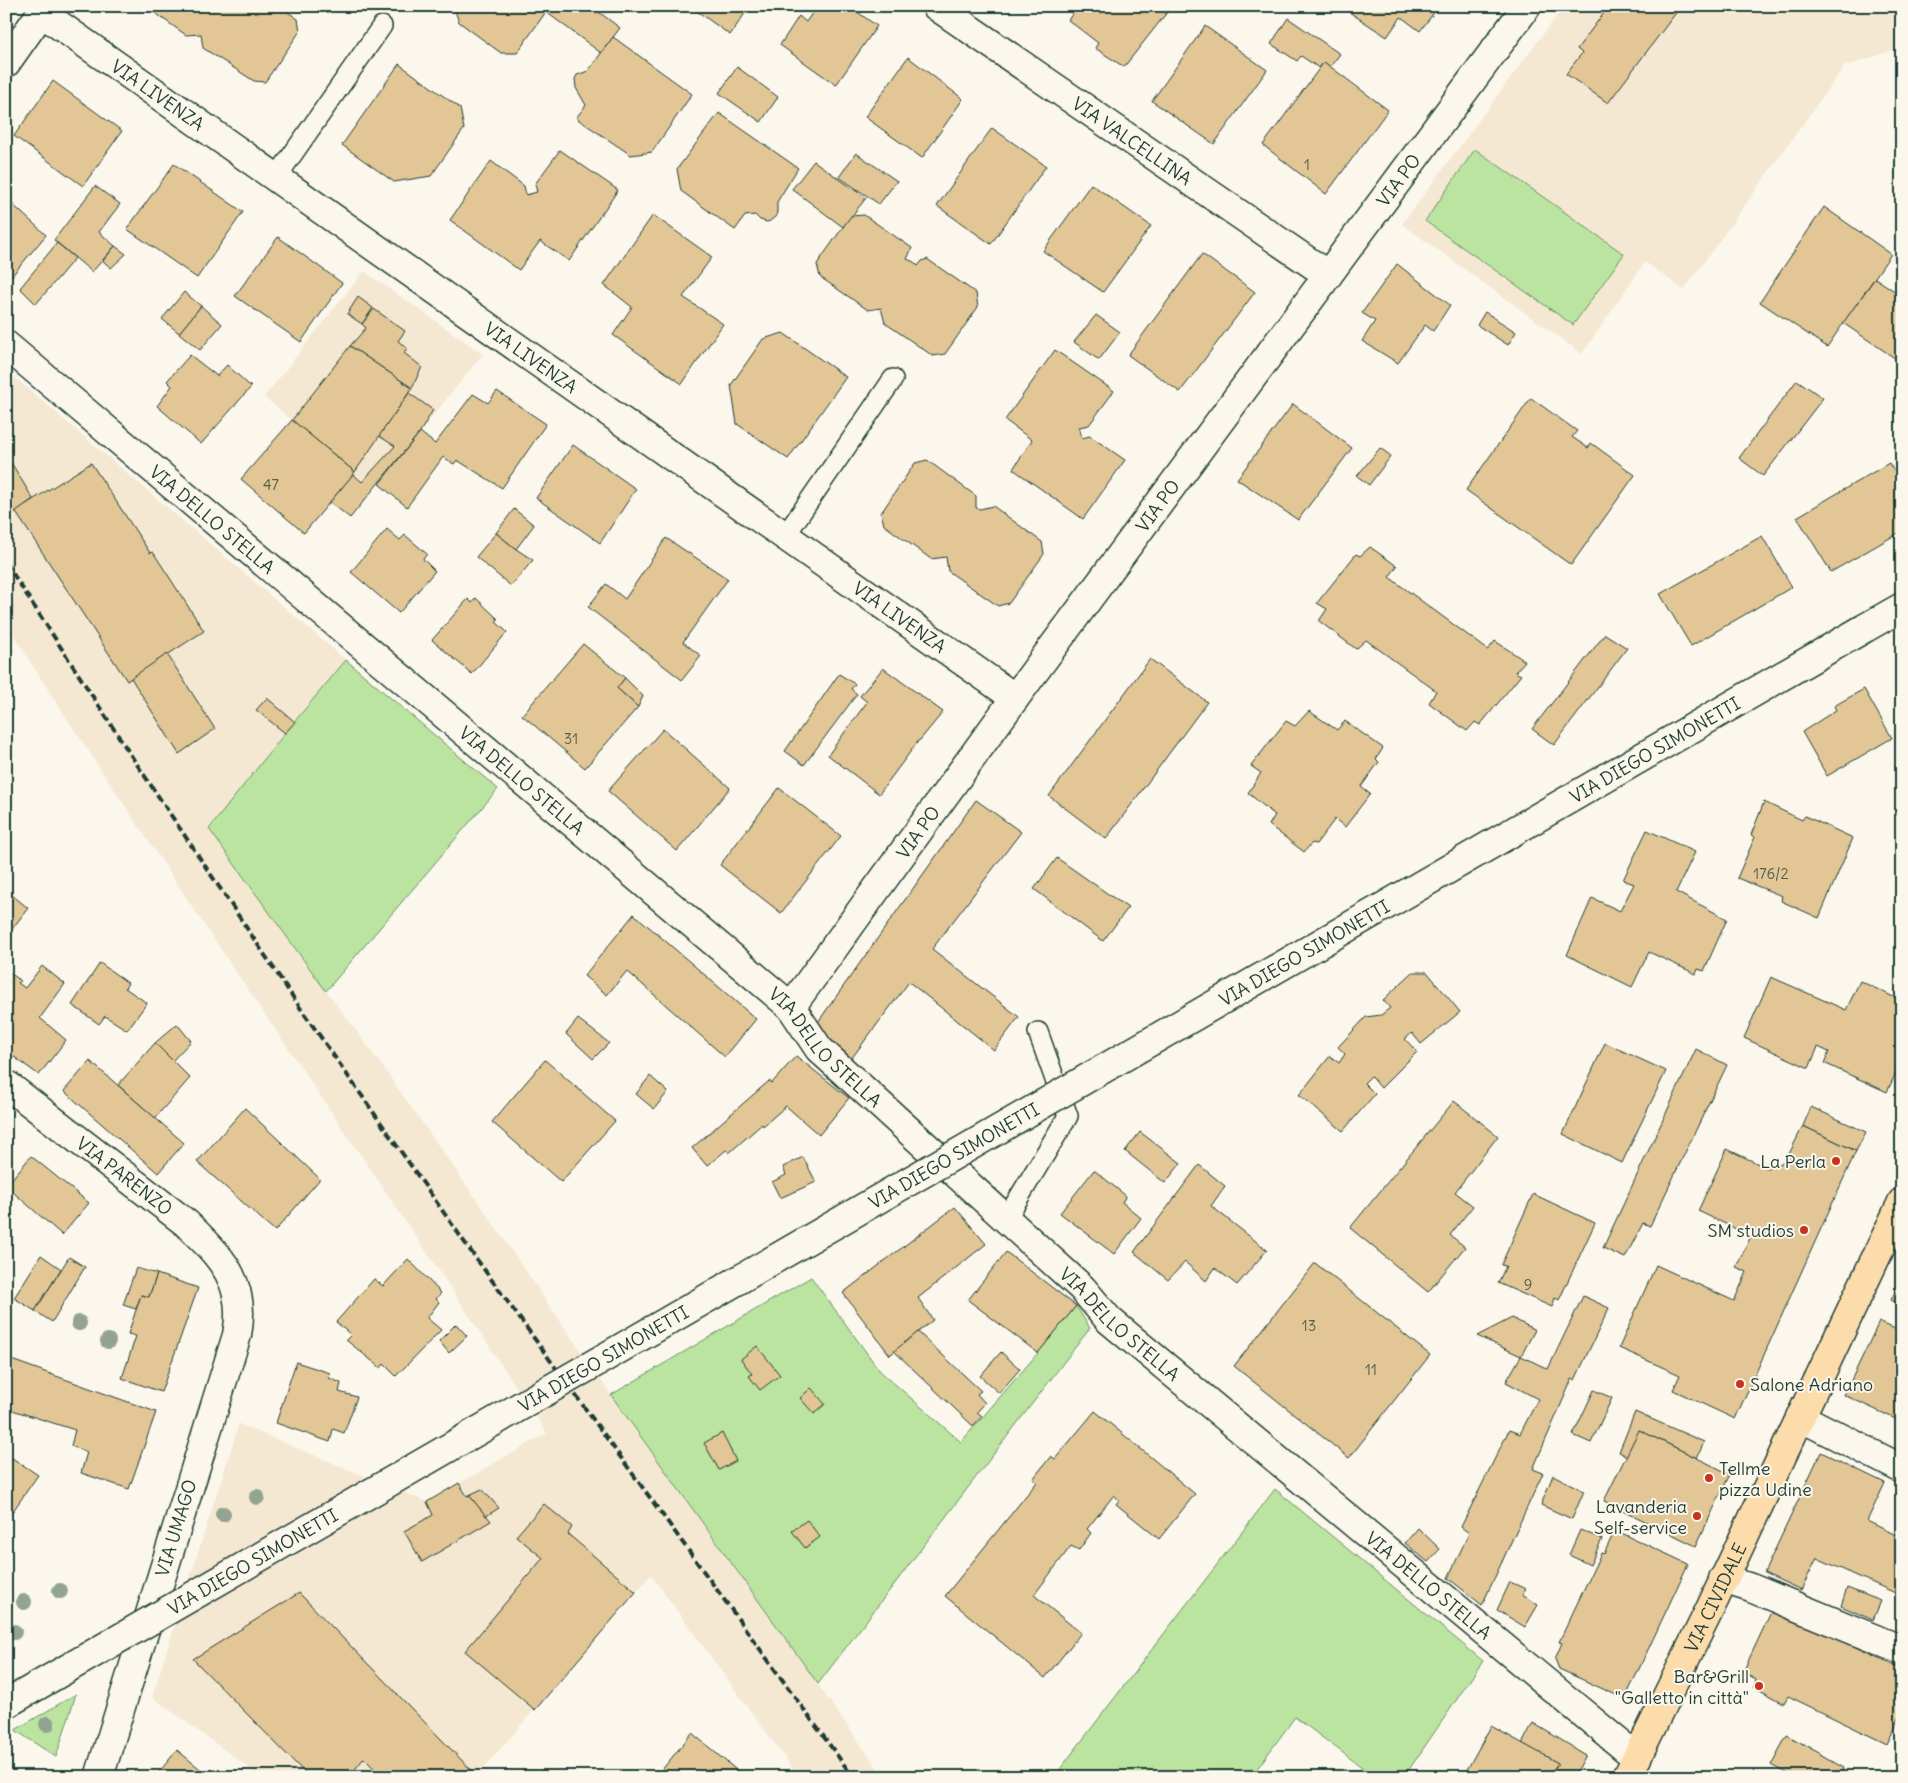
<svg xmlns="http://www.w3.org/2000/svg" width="1908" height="1783" font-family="Delius,sans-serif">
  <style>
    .built { fill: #f4e8d2 }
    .green { fill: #bae4a0; stroke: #6c906a }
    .building { fill: #e2c696; stroke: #1f3d34 }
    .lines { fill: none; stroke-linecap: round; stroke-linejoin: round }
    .service-casing { stroke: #1f3d34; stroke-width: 22 }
    .minor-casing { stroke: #1f3d34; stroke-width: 31 }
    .secondary-casing { stroke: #1f3d34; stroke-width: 31 }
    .primary-casing { stroke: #1f3d34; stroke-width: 31 }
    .service { stroke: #fbf7ec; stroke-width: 19 }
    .minor { stroke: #fbf7ec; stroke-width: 28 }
    .secondary { stroke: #fbf7ec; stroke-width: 28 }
    .primary { stroke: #fddcac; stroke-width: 28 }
    .rail { stroke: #1f3d34; stroke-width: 4; stroke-dasharray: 8 4; stroke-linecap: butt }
    .secondary-bridge-casing { stroke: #1f3d34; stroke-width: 31; stroke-linecap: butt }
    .secondary-bridge { stroke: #fbf7ec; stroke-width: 28 }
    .tree { fill: #93a393 }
    .poi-dot { fill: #c8321e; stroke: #fbf7ec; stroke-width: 2 }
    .labels { text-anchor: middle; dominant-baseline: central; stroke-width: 4; stroke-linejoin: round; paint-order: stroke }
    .number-label { font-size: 15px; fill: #505f4c }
    .street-label { font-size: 18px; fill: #1f3d34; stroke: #fbf7ec }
    .poi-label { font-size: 18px; fill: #1f3d34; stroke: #fbf7ec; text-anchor: end }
  </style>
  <rect width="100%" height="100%" fill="#fbf7ec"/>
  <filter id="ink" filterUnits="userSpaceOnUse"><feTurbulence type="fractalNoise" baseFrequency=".02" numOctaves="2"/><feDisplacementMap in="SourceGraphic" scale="10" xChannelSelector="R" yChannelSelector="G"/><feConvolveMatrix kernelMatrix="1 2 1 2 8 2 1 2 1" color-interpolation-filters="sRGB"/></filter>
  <g filter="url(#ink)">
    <g class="built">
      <polygon points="1564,6 1902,6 1902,47 1844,67 1684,290 1645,262 1582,354 1402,224"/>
      <polygon points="364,271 483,354 350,518 330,502 355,472 264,397"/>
      <polygon points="6,370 346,660 285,733 303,960 372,1052 477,1200 611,1395 884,1777 799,1777 651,1575 476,1777 261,1777 152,1697 239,1424 427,1502 547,1433 432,1260 217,944 54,699 6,623"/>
    </g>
    <g class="green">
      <polygon points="1475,149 1624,254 1573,325 1425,221"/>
      <polygon points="346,660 498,789 326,991 209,829 285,733"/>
      <polygon points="811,1277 880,1371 961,1442 1038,1353 1076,1306 1090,1328 818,1684 611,1395"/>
      <polygon points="1275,1489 1483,1661 1404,1777 1375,1777 1295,1717 1251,1777 1054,1777"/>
      <polygon points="76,1694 56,1757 15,1730"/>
    </g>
    <g class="building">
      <polygon points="145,6 279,6 298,19 300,31 265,82 254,81 203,48 201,34 186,35"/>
      <polygon points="438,6 550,6 517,53 501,53 459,22 454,8 441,9"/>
      <polygon points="550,6 591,6 620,28 601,53 546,12"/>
      <polygon points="690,6 750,6 730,35"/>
      <polygon points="817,6 849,6 877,26 836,85 780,45 799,16 806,22"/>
      <polygon points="1078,6 1172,6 1124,67 1095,48 1098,43 1068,20"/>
      <polygon points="1340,6 1439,6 1420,31 1401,17 1387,37"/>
      <polygon points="1609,6 1681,6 1608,103 1566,74 1582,53 1577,49"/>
      <polygon points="1288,18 1340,54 1330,67 1324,62 1319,68 1301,56 1297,61 1271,44"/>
      <polygon points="1205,26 1267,70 1214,144 1152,101"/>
      <polygon points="613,37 692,94 652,152 631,155 576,118 586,105 576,88 575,79 577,75 588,71"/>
      <polygon points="908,57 963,99 922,158 865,117"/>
      <polygon points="1324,62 1388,110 1326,194 1263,145"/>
      <polygon points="399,64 460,108 464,129 431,176 394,182 342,145"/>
      <polygon points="737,67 778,97 761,122 719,93"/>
      <polygon points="53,81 122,131 83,186 14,136"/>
      <polygon points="719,113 798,168 777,202 777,212 776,216 770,221 767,222 760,220 755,215 745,216 735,230 681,191 677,169"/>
      <polygon points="992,128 1046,166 991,244 937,206"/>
      <polygon points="560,150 618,190 569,261 540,241 519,270 450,220 491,161 524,186 526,195 537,192 535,184"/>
      <polygon points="856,153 897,181 879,204 839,177"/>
      <polygon points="814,161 866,198 843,227 792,189"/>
      <polygon points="174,164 243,212 197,278 127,229"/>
      <polygon points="1091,184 1151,226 1103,292 1043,251"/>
      <polygon points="95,186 120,204 99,232 115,246 92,272 54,240"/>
      <polygon points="10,202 46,235 10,278 6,275 6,207"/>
      <polygon points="1824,207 1891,254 1827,347 1760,302"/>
      <polygon points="653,215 712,257 683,297 723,324 682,384 613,335 632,307 604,285"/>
      <polygon points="864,215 912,248 907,259 914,262 918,266 922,261 927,259 976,293 978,307 945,354 933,356 885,323 881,308 868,310 820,277 817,264 843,227 851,216"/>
      <polygon points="278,237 342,283 301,342 235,296"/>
      <polygon points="57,243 75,258 36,304 20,288"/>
      <polygon points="115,246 126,254 111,268 103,261"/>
      <polygon points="1202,254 1255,292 1180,392 1128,355"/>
      <polygon points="1397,264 1450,305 1433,331 1425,325 1398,363 1362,341 1375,321 1362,313"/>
      <polygon points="1875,278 1902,296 1902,363 1843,323"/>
      <polygon points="184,292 201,306 179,333 162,319"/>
      <polygon points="358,297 373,308 362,324 347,314"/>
      <polygon points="201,306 222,324 200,350 179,333"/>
      <polygon points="374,309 405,331 398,341 407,348 404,353 422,367 412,388 350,346 366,328 362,324"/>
      <polygon points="1485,312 1516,332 1508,345 1477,325"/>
      <polygon points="1096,315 1120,332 1099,360 1074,342"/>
      <polygon points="783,333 846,377 788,459 737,424 731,385 763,339"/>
      <polygon points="350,346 412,388 355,472 292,420"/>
      <polygon points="1055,350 1114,391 1089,425 1079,427 1082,438 1090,436 1125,460 1083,519 1013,469 1032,440 1005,420"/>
      <polygon points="190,355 217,376 227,365 251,387 201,444 157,406 172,386 167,381"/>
      <polygon points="1797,380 1823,398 1763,476 1739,458"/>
      <polygon points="497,391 546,424 502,488 457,460 454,464 443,457 407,507 379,484 420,432 435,444 473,394 488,403"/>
      <polygon points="409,393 433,410 420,432 350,518 330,502 353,474 362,482 395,446 379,436"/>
      <polygon points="1531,398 1577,431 1572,437 1588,448 1591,443 1635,475 1571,565 1466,490"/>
      <polygon points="1293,404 1352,448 1298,520 1237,479"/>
      <polygon points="292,420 355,472 304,533 241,479"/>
      <polygon points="573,445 636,489 600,543 536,498"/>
      <polygon points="1380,448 1391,456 1369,485 1357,476"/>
      <polygon points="927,460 976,496 976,508 980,509 993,506 1042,542 1044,554 1009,603 998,606 948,571 946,557 931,559 884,525 881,513 915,463"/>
      <polygon points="91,463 150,553 153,552 204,631 127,681 15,511"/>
      <polygon points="1889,463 1902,485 1902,531 1831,572 1797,517"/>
      <polygon points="12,464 33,499 12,514 6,504 6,468"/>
      <polygon points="514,509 534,525 516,549 496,533"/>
      <polygon points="387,529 400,540 405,535 427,554 423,559 435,571 399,613 351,572"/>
      <polygon points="496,533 516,549 533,560 511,586 476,557"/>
      <polygon points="1762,536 1792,587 1691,646 1660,594"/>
      <polygon points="666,538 728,579 683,642 701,656 682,680 588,607 606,584 625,599"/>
      <polygon points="1370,547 1397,566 1389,577 1488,650 1495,641 1525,661 1515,672 1521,675 1480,725 1475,722 1467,731 1429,703 1436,691 1366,640 1356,649 1319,621 1327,609 1317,603 1356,554 1360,556"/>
      <polygon points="476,598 498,619 496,622 507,632 472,674 432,640 468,599 472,603"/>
      <polygon points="1605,634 1627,648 1554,745 1532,729"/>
      <polygon points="583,644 625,678 617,688 638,707 585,768 522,715"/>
      <polygon points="167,654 215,729 179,754 131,678"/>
      <polygon points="1150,659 1207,702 1106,839 1049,796"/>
      <polygon points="883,668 943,712 920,740 919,740 879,794 828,755 867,702 860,696"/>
      <polygon points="839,674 855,684 851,689 857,694 804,765 785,751"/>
      <polygon points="625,678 643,696 638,707 617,688"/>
      <polygon points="1864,689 1892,738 1827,776 1802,732 1836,710 1834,706"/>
      <polygon points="267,698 295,722 285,733 256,710"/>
      <polygon points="1309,711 1337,730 1345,721 1383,748 1376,759 1379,762 1361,787 1370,794 1345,827 1335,819 1316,844 1312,843 1304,852 1269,825 1275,815 1248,793 1261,773 1251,766 1286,721 1295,726"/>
      <polygon points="663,729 730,788 677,851 608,791"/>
      <polygon points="779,788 841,836 781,913 720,865"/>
      <polygon points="976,800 1021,832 932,949 1019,1017 994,1050 909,982 848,1063 813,1029"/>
      <polygon points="1764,802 1802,820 1805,816 1853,838 1819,918 1781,901 1782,896 1737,878 1755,837 1751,835"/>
      <polygon points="1647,830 1695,852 1676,892 1727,919 1704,971 1698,969 1696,974 1649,952 1632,987 1567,955 1592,898 1620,911 1634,884 1623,880"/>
      <polygon points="1057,858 1128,908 1103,941 1034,889"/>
      <polygon points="12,895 28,908 6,937 6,903"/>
      <polygon points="634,914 756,1019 725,1057 627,971 607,995 584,976"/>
      <polygon points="100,963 128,983 125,988 147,1003 127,1030 105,1016 99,1024 72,1005"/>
      <polygon points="42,966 65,984 40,1018 66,1040 39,1075 6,1051 6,970 21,981 18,983 25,988"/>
      <polygon points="1413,972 1427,972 1460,1012 1421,1044 1412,1033 1405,1039 1417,1052 1381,1088 1371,1076 1364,1083 1375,1094 1343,1131 1299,1095 1330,1056 1339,1063 1345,1054 1338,1047 1366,1017 1381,1015 1390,1008 1383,1000"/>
      <polygon points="1771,977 1846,1010 1860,981 1902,1001 1902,1060 1887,1092 1824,1063 1829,1052 1818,1047 1809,1068 1744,1038"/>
      <polygon points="578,1019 609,1043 593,1059 566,1034"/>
      <polygon points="177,1024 191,1041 172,1061 155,1043"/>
      <polygon points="155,1043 190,1078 155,1118 118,1085"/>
      <polygon points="1605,1043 1666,1071 1622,1163 1563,1134"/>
      <polygon points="1696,1049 1727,1065 1650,1226 1643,1223 1625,1258 1603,1248"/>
      <polygon points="796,1056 849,1098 819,1135 786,1106 763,1126 762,1124 729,1153 726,1150 707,1166 692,1148 769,1081 772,1083"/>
      <polygon points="545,1060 615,1121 561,1182 492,1122"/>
      <polygon points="90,1061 184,1143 158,1173 64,1091"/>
      <polygon points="650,1076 668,1092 654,1109 636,1094"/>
      <polygon points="1454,1101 1498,1136 1455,1192 1473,1206 1450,1235 1465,1247 1428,1292 1350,1228"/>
      <polygon points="1811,1107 1866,1132 1856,1151 1803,1126"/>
      <polygon points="245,1108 320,1179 275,1231 197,1162"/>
      <polygon points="1803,1126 1856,1151 1735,1419 1673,1390 1680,1375 1619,1348 1656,1265 1734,1301 1747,1272 1736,1267 1751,1236 1698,1211 1727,1149 1767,1168 1785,1162"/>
      <polygon points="1140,1132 1181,1163 1165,1183 1125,1151"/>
      <polygon points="31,1156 89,1203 62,1235 6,1186"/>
      <polygon points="803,1157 816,1182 780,1198 772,1182 786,1175 783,1167"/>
      <polygon points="1199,1165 1225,1186 1211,1206 1267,1250 1237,1285 1215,1268 1206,1281 1185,1262 1168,1280 1134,1252"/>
      <polygon points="1094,1170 1126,1196 1122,1202 1141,1218 1114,1254 1060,1213"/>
      <polygon points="1533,1194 1595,1223 1559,1300 1555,1298 1552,1307 1498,1283 1506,1266 1501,1265"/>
      <polygon points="955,1207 986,1244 918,1298 933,1320 890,1355 843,1293"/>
      <polygon points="1006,1252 1076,1306 1038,1353 968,1300"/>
      <polygon points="41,1255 61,1269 35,1311 14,1298"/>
      <polygon points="69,1257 85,1267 52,1322 35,1311"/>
      <polygon points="408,1259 441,1293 436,1299 439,1302 427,1318 441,1330 396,1376 384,1364 381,1368 346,1340 351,1335 336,1322 374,1279 383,1286"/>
      <polygon points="1315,1263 1430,1355 1349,1458 1234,1366"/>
      <polygon points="136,1268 157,1274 149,1297 141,1295 136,1309 123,1305"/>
      <polygon points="157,1274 198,1288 161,1392 122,1378 136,1336 128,1334 141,1295 149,1297"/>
      <polygon points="1902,1277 1902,1306 1891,1300"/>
      <polygon points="1583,1296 1609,1308 1575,1380 1572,1379 1533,1469 1543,1473 1482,1605 1448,1578 1469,1533 1461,1527 1509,1430 1520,1434 1538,1399 1506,1382 1521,1356 1548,1369"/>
      <polygon points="1512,1318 1535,1330 1521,1356 1477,1336"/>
      <polygon points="1879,1322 1902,1332 1902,1422 1844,1395"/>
      <polygon points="456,1324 467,1336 449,1353 439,1341"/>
      <polygon points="918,1332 981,1391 977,1394 985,1403 977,1412 982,1416 973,1426 894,1351"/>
      <polygon points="757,1346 780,1375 760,1390 749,1376 752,1374 741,1359"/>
      <polygon points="1001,1352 1020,1369 999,1393 980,1376"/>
      <polygon points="6,1358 156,1412 129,1489 81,1473 87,1452 71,1446 75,1430 6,1408"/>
      <polygon points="296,1362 330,1373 329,1378 341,1383 339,1392 357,1397 344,1433 333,1429 330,1442 276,1423"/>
      <polygon points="811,1388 825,1404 814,1414 800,1398"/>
      <polygon points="1594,1390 1612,1398 1591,1443 1573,1435"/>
      <polygon points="1095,1411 1195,1494 1159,1539 1116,1504 1119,1500 1114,1495 1087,1529 1091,1533 1079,1550 1071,1546 1034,1595 1081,1633 1045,1678 945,1596 1037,1482 1033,1479 1051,1456 1055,1459"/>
      <polygon points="1635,1412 1704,1442 1697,1458 1639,1430 1627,1456 1619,1452"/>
      <polygon points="1639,1430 1730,1474 1696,1546 1604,1501"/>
      <polygon points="722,1433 736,1461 719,1470 704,1443"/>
      <polygon points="1821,1452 1885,1483 1867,1521 1896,1535 1900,1528 1902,1529 1902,1596 1817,1558 1801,1590 1764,1573"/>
      <polygon points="6,1454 38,1475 6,1521"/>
      <polygon points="1553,1475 1584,1491 1572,1519 1541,1505"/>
      <polygon points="459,1483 467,1496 469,1495 491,1521 422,1562 404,1531 433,1515 427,1502"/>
      <polygon points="482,1489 499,1508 486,1516 469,1495"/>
      <polygon points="544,1504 572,1527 568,1534 636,1592 535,1710 465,1651 543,1558 516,1536"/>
      <polygon points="807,1520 820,1537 805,1548 792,1531"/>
      <polygon points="1418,1528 1440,1549 1428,1562 1405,1543"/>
      <polygon points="1580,1530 1602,1539 1590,1565 1569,1555"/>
      <polygon points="1615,1530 1688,1564 1625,1699 1559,1669 1555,1659 1562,1643 1559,1642 1601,1553 1604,1554"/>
      <polygon points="1510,1582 1526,1589 1522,1595 1538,1605 1525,1627 1497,1610"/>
      <polygon points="1847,1588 1881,1601 1873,1620 1841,1606"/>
      <polygon points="299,1593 477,1776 476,1777 382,1777 364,1758 349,1777 309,1777 193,1659"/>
      <polygon points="1773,1608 1902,1669 1902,1712 1887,1744 1788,1696 1784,1703 1754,1687 1756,1679 1743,1672"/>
      <polygon points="1533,1723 1586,1755 1574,1777 1550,1777 1558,1763 1522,1744"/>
      <polygon points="1491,1726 1558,1763 1550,1777 1463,1777"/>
      <polygon points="692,1733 741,1774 739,1777 656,1777"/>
      <polygon points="1787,1735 1844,1767 1843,1770 1856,1777 1793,1777 1771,1765"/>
      <polygon points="177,1750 210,1777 155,1777"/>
    </g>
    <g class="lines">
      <g class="service-casing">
        <g id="service">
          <polyline points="276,178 382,26"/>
          <polyline points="785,536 893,379"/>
          <polyline points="1006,1219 1068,1116 1038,1032"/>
        </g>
      </g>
      <g class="minor-casing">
        <g id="minor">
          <path id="s1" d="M936,6L1328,275"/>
          <path id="s2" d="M42,13L1015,698"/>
          <polyline points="6,63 46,6"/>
          <path id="s3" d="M6,345L791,1007L819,1049L1082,1288L1109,1320L1637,1758"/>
          <path id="s4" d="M791,1007L1015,698L1527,6"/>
          <path id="s5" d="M6,1084L186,1223C221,1257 247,1282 237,1335L99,1777"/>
          <polyline points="1800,1417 1902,1469"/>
          <polyline points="1723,1579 1751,1588 1902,1650"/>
        </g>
      </g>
      <g class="secondary-casing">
        <polyline id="secondary" points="1865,628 1902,607"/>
      </g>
      <g class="primary-casing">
        <g id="primary">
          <path id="s6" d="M1627,1777L1709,1611L1902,1202"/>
        </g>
      </g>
      <use href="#service" class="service"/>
      <use href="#minor" class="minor"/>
      <use href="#secondary" class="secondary"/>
      <use href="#primary" class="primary"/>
      <polyline class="rail" points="6,563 134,760 301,1009 470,1250 853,1777"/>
      <g class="secondary-bridge-casing">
        <g id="secondary-bridge">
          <path id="s7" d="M6,1704L1865,628"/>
        </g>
      </g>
      <use href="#secondary-bridge" class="secondary-bridge"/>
    </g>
    <g class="tree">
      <circle cx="79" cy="1323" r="8"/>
      <circle cx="108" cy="1341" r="8"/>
      <circle cx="257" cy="1497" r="8"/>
      <circle cx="223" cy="1514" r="8"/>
      <circle cx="60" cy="1591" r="8"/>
      <circle cx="24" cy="1602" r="8"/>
      <circle cx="14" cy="1632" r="8"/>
      <circle cx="47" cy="1724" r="8"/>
    </g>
  </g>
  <g class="poi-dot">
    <circle cx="1836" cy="1161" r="5"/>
    <circle cx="1804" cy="1230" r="5"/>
    <circle cx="1740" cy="1384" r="5"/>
    <circle cx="1709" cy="1478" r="5"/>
    <circle cx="1697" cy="1516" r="5"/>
    <circle cx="1759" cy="1686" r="5"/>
  </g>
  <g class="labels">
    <g class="number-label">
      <text x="1307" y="164">1</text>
      <text x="271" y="484">47</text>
      <text x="571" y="738">31</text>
      <text x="1771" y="873">176/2</text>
      <text x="1528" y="1284">9</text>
      <text x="1309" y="1325">13</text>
      <text x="1371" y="1369">11</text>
    </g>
    <g class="street-label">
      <text stroke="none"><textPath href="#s2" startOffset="142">VIA LIVENZA</textPath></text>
      <text stroke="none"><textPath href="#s1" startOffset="238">VIA VALCELLINA</textPath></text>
      <text stroke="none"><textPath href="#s4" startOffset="1026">VIA PO</textPath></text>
      <text stroke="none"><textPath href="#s2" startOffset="598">VIA LIVENZA</textPath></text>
      <text stroke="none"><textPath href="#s4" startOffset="621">VIA PO</textPath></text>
      <text stroke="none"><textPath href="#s3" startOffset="270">VIA DELLO STELLA</textPath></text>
      <text stroke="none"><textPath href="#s2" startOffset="1049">VIA LIVENZA</textPath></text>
      <text stroke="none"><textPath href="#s7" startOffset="1905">VIA DIEGO SIMONETTI</textPath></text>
      <text stroke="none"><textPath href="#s3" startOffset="675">VIA DELLO STELLA</textPath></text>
      <text stroke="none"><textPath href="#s4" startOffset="216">VIA PO</textPath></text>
      <text stroke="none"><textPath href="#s7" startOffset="1500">VIA DIEGO SIMONETTI</textPath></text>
      <text stroke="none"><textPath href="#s3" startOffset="1080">VIA DELLO STELLA</textPath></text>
      <text stroke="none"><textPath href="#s7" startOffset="1095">VIA DIEGO SIMONETTI</textPath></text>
      <text stroke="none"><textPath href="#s5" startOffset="150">VIA PARENZO</textPath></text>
      <text stroke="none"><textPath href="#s3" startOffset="1485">VIA DELLO STELLA</textPath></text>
      <text stroke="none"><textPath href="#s7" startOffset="690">VIA DIEGO SIMONETTI</textPath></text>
      <text transform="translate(176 1528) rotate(-73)">VIA UMAGO</text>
      <text stroke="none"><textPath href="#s7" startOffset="285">VIA DIEGO SIMONETTI</textPath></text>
      <text stroke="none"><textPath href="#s3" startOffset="1890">VIA DELLO STELLA</textPath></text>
      <text stroke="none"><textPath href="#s6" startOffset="200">VIA CIVIDALE</textPath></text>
    </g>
    <g class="poi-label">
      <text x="1826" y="1161">La Perla</text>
      <text x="1794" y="1230">SM studios</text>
      <text x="1750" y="1384" text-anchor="start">Salone Adriano</text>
      <text x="1719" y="1468" text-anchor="start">Tellme<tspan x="1719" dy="21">pizza Udine</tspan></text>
      <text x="1687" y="1506">Lavanderia<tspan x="1687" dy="21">Self-service</tspan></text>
      <text x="1749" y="1676">Bar&amp;Grill<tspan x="1749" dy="21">"Galletto in città"</tspan></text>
    </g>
  </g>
  <rect width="1908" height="1783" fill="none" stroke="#fbf7ec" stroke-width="25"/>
  <rect x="12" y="12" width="1883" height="1758" fill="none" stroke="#1f3d34" stroke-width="2" filter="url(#ink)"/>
</svg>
